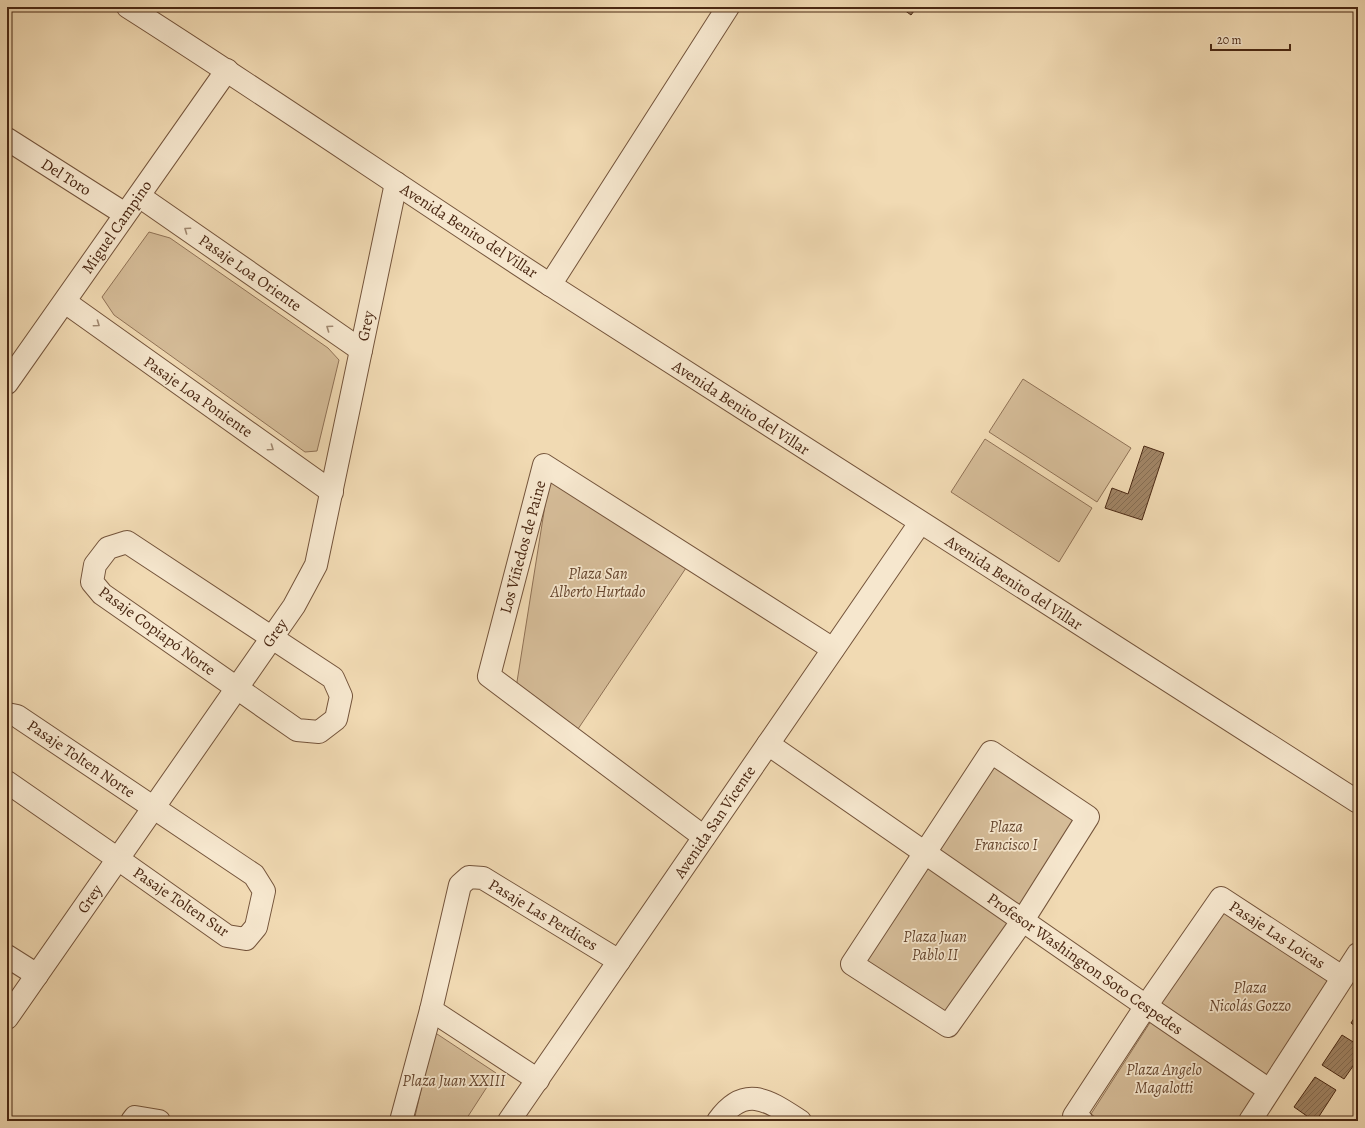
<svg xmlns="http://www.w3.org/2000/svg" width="1365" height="1128" font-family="Alegreya,serif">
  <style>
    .park { fill: #d5bc98; stroke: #907256 }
    .building { fill: url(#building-hatch); stroke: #4a2813 }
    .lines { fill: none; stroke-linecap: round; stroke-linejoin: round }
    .minor-casing { stroke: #74543b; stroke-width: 24 }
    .minor { stroke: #f6e7ce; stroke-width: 22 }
    .oneway { stroke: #a08870 }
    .labels { text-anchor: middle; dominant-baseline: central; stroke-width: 3.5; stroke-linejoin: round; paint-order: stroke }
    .street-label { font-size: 16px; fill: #4a2813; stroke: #f6e7ce }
    .park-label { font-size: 16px; font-style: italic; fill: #66462e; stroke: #f6e7ce }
  </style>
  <defs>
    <pattern id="building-hatch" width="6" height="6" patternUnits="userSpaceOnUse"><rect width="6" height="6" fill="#a18566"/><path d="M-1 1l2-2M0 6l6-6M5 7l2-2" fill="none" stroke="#856d53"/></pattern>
  </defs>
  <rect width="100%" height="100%" fill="#f1dab3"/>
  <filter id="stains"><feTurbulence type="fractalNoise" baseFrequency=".005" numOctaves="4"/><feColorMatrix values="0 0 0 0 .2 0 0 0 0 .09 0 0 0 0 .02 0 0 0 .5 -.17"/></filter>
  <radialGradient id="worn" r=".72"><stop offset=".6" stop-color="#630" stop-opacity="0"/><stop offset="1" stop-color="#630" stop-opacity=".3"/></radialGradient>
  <g class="park">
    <polygon points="149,232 170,238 328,348 339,360 317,451 305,452 114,315 102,297"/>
    <polygon points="1023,379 1131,448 1097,502 989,432"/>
    <polygon points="985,439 1092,508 1059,562 951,492"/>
    <polygon points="550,474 688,565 578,729 516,688"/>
    <polygon points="993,763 1077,819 1019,909 936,854"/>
    <polygon points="928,867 1010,919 952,1018 863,962"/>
    <polygon points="1222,910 1333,980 1268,1079 1157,1005"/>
    <polygon points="1151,1021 1257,1091 1238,1121 1101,1121 1091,1114"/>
    <polygon points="434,1032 496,1073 465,1121 414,1121"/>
  </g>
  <g class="building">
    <polygon points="900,7 917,7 911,15"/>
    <polygon points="1144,446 1164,453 1142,520 1105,508 1112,488 1128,494"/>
    <polygon points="1358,1012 1358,1028 1351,1023"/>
    <polygon points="1342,1035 1358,1045 1358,1059 1344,1079 1322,1065"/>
    <polygon points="1315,1077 1336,1090 1316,1121 1314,1121 1294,1107"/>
  </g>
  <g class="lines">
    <g class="minor-casing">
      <g id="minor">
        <path d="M128,7C271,98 410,194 552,286C820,460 1089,631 1358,802"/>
        <polyline points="7,139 125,214"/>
        <polyline points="139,196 361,350"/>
        <polyline points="550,285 728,7"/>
        <polyline points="65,302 332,492"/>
        <polyline points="7,383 227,70"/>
        <polygon points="127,542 333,678 341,696 336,719 319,732 297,730 102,594 92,582 95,565 108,548"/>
        <polyline points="7,714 17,716 254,875 264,891 256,927 246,939 227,936 118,859 7,782"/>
        <polyline points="768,744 1146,1006 1269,1090"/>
        <polygon points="991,752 1088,817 1023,920 948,1026 852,964"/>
        <polyline points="704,837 489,676 544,465 833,649"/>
        <polyline points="7,956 37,975"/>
        <polyline points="7,1018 294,606 316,565 396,183"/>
        <polyline points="538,1080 431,1010 460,885 469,877 483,878 619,961"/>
        <polyline points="132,1121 135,1117 159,1121"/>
        <polyline points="401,1121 431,1010"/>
        <polyline points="509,1121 920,523"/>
        <path d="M718,1121C745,1083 769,1101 800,1121"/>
        <polyline points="1082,1121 1074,1116 1146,1006 1221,898 1342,977"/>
        <polyline points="1250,1121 1358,954"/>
      </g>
    </g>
    <use href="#minor" class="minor"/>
  </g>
  <defs><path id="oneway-chevron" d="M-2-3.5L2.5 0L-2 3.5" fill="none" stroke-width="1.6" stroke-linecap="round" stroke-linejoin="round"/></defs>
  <g class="oneway">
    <use href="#oneway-chevron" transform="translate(187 230) rotate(-145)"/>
    <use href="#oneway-chevron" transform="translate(97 324) rotate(35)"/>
    <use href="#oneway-chevron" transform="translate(329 328) rotate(-145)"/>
    <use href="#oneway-chevron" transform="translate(271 448) rotate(35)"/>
  </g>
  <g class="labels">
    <g class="street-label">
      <text transform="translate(66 177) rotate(32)">Del Toro</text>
      <text transform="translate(117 227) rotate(-55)">Miguel Campino</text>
      <text transform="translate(469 231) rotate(33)">Avenida Benito del Villar</text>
      <text transform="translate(250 273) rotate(35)">Pasaje Loa Oriente</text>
      <text transform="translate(366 326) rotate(-78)">Grey</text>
      <text transform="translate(198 397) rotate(35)">Pasaje Loa Poniente</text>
      <text transform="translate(741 408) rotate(33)">Avenida Benito del Villar</text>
      <text transform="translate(523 547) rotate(-75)">Los Viñedos de Paine</text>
      <text transform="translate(1014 583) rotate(33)">Avenida Benito del Villar</text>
      <text transform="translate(157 631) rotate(36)">Pasaje Copiapó Norte</text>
      <text transform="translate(275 633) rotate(-55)">Grey</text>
      <text transform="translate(81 759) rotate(34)">Pasaje Tolten Norte</text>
      <text transform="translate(715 822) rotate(-56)">Avenida San Vicente</text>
      <text transform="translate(90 899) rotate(-55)">Grey</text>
      <text transform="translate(181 902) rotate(34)">Pasaje Tolten Sur</text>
      <text transform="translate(543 915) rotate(31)">Pasaje Las Perdices</text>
      <text transform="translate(1277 935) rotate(33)">Pasaje Las Loicas</text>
      <text transform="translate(1085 964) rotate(35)">Profesor Washington Soto Cespedes</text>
    </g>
    <g class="park-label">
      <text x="598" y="574">Plaza San<tspan x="598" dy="18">Alberto Hurtado</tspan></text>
      <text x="1006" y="827">Plaza<tspan x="1006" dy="18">Francisco I</tspan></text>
      <text x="935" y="937">Plaza Juan<tspan x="935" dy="18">Pablo II</tspan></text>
      <text x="1250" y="988">Plaza<tspan x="1250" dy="18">Nicolás Gozzo</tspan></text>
      <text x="1164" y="1070">Plaza Angelo<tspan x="1164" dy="18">Magalotti</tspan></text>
      <text x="454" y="1081">Plaza Juan XXIII</text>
    </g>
  </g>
  <rect width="1365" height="1128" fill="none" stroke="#f1dab3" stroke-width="24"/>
  <rect x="8" y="8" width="1349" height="1112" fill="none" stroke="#4a2813" stroke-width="2"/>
  <rect x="12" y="12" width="1341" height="1104" fill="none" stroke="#4a2813"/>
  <path d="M1211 44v6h79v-6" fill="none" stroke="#4a2813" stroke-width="2"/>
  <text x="1217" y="44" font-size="12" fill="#4a2813" stroke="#f6e7ce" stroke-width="3" paint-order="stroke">20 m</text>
  <rect width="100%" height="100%" filter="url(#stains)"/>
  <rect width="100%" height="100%" fill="url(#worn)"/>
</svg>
